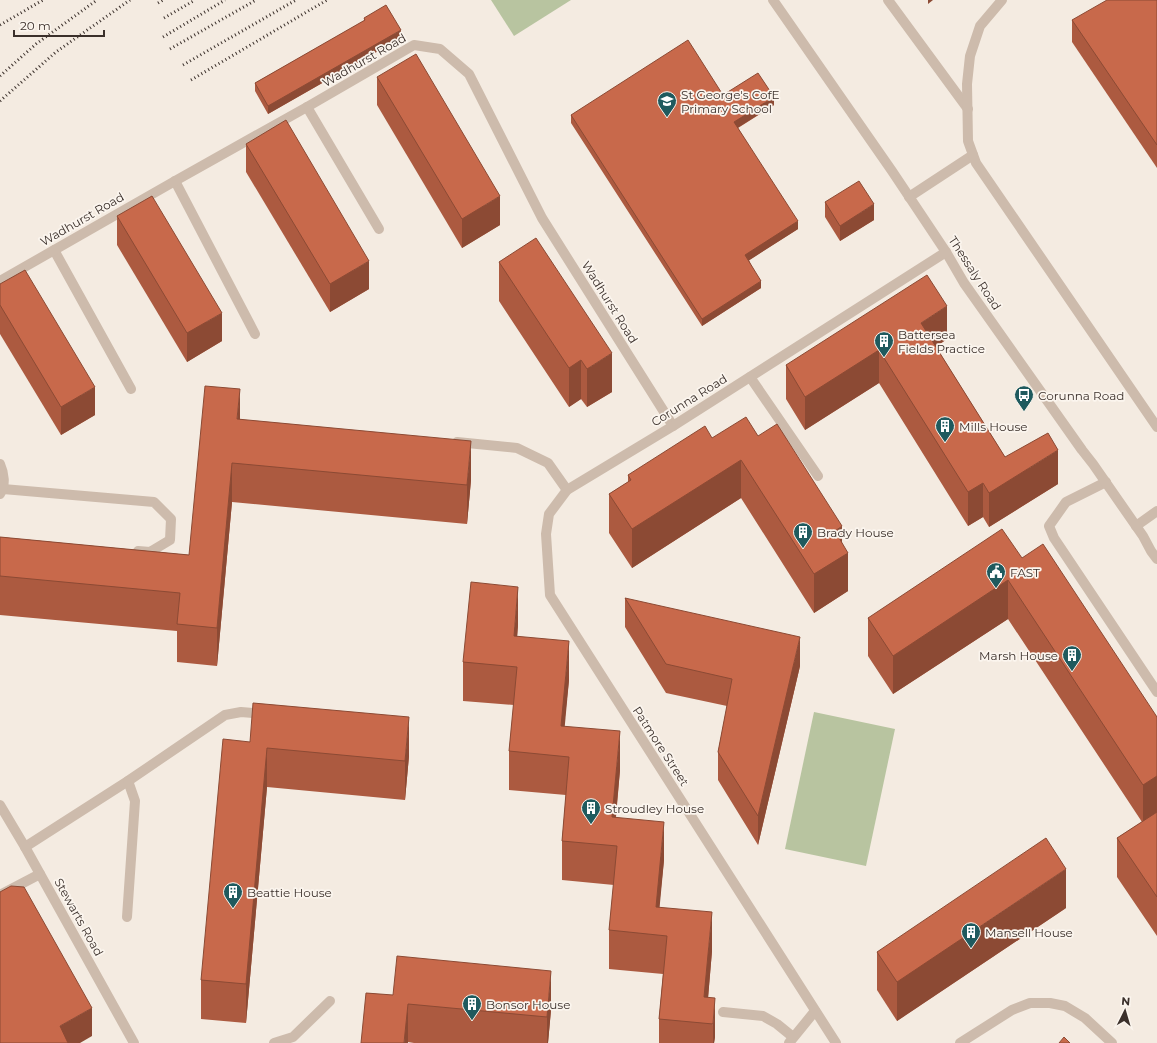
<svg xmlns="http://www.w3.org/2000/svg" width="1157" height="1043" font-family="Montserrat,sans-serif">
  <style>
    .green { fill: #b8c4a0 }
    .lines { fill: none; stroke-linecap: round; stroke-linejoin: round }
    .service { stroke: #cdbbac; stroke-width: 10 }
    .minor { stroke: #cdbbac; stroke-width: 10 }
    .rail { stroke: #3b302b; stroke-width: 3; stroke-dasharray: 1 3; stroke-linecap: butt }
    .wall { fill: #ac5a40 }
    .shaded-wall { fill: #8c4a34 }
    .building { fill: #c8694b; stroke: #8c4a34 }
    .labels { text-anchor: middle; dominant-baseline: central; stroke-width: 3.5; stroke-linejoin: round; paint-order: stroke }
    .street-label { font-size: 12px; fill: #3b302b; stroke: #fbf5ee }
    .poi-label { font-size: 12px; fill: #3b302b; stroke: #fbf5ee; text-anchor: start }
  </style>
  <rect width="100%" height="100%" fill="#f4ebe1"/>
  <g class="green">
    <polygon points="491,0 571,0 514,36"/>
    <polygon points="814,712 895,729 866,866 785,849"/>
  </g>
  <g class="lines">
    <g class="service">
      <polyline points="888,0 968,109"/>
      <polyline points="307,107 379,229"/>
      <polyline points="175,181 255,334"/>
      <polyline points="909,197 973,155"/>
      <polyline points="54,250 131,389"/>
      <polyline points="750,377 818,476"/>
      <polyline points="457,442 517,448 548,463 567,490"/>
      <polyline points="1106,482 1066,502 1049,526 1054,538 1157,692"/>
      <polyline points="3,489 154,502 171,519 170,540 150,552 138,551"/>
      <polyline points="1136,526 1157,511"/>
      <polyline points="25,847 128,781 225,715 241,712 265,714"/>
      <polyline points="127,917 135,801 128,781"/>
      <polyline points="723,1012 763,1016 777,1024 793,1037"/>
      <polyline points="274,1043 293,1037 330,1001"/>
    </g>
    <g class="minor">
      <polyline points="773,0 892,171 946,252 964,283 1082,450 1093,464 1143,536 1151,551 1157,559"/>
      <polyline points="1002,0 980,26 970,56 967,84 968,141 976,163 1157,427"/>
      <polyline points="0,281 175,181 307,107 414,45 440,49 469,74 542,218 673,426"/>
      <path d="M0,464C4,473 6,485 0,494"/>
      <polyline points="0,805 25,847 134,1043"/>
      <polyline points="0,895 40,874"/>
      <polyline points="789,1043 815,1011"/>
      <polyline points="836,1043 550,595 546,534 549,514 567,490 673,426 946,252"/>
      <polyline points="960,1043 1012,1010 1030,1003 1050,1003 1065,1006 1085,1018 1112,1043"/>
    </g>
    <g class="rail">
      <polyline points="158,3 163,0"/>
      <polyline points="164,18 195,0"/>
      <polyline points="0,25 43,0"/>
      <polyline points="163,37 225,0"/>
      <polyline points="170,49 256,0"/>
      <polyline points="183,65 296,0"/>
      <polyline points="0,76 36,44 97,0"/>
      <polyline points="191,80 327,0"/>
      <polyline points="0,101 56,52 130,0"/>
    </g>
  </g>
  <g class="wall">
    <polygon points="1157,0 1157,168 1072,42 1072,20"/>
    <polygon points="364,18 401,38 268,114 255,91 255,83 364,21"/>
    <polygon points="377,77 500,225 462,248 377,105"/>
    <polygon points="723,95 774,105 738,128 798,229 749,260 761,288 702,326 571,123 571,115"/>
    <polygon points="246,144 369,289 330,312 246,172"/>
    <polygon points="825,202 874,220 840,241 825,217"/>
    <polygon points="117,216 222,341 187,362 117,245"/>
    <polygon points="499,262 612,392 587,407 581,399 569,407 499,301"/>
    <polygon points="0,284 95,415 61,435 0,334"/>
    <polygon points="947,339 936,347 1005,457 1058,484 989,527 983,517 968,526 879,383 805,430 786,399 786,365"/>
    <polygon points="240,419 471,480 467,524 232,502 217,666 177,662 177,631 0,615 0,537 189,555"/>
    <polygon points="758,436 842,543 848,591 814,613 741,498 632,568 609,533 609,494 628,482 628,475 712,438"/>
    <polygon points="1022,558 1157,717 1157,936 1117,877 1117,838 1142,822 1008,619 893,694 868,656 868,618"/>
    <polygon points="625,598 800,666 758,845 718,780 718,752 727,706 666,693 625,627"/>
    <polygon points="518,625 517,636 569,680 564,726 620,770 616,817 664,860 659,907 712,951 708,997 715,1037 714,1043 659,1043 659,1019 663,974 609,969 609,930 614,885 562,880 562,841 566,795 509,790 509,751 514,705 463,701 463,662"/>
    <polygon points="250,742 409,756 405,800 267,787 246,1023 201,1019 201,980"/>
    <polygon points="1066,908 897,1021 877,990 877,952"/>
    <polygon points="366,993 551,1010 548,1043 414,1043 408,1042"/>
  </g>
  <g class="shaded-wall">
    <polygon points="928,0 933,0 928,4"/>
    <polygon points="401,30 401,38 268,114 268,106"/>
    <polygon points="774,97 774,105 734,130 734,122"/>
    <polygon points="500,196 500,225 462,248 462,219"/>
    <polygon points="874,204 874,220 840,241 840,226"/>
    <polygon points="798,221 798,229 745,263 745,255"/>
    <polygon points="369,261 369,289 330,312 330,284"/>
    <polygon points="761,281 761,288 702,326 702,319"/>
    <polygon points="947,306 947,339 921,356 921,323"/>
    <polygon points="222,313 222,341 187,362 187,333"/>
    <polygon points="879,350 879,383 805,430 805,397"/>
    <polygon points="612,353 612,392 587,407 587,369"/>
    <polygon points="581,360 581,399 569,407 569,368"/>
    <polygon points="95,387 95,415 61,435 61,407"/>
    <polygon points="240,389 240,428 237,419"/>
    <polygon points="471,441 471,480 467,524 467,485"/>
    <polygon points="1058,450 1058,484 989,527 989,493"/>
    <polygon points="741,460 741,498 632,568 632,529"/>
    <polygon points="232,463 232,502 217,666 217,628"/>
    <polygon points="983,483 983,517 968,526 968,492"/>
    <polygon points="842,526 842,556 848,553 848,591 814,613 814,574 835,531"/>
    <polygon points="1008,580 1008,619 893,694 893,656"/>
    <polygon points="518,587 518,625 515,667 514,636"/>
    <polygon points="800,637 800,666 758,845 758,816"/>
    <polygon points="569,641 569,680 562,756 561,726"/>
    <polygon points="409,717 409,756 405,800 405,761"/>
    <polygon points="620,731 620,770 613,846 612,817"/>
    <polygon points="267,748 267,787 246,1023 246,984"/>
    <polygon points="1157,776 1157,815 1143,824 1143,785"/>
    <polygon points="664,822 664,860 657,935 656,907"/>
    <polygon points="1066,869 1066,908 897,1021 897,982"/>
    <polygon points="712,912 712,951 706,1023 704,997"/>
    <polygon points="551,971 551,1010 548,1043 547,1043 547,1017"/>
    <polygon points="715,998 715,1037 714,1043 713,1043 713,1024"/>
    <polygon points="408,1004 408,1043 404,1043"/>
    <polygon points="92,1008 92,1036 80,1043 60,1043 60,1026"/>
  </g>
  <g class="building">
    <polygon points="1107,0 1157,0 1157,145 1072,20"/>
    <polygon points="386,5 401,30 268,106 255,83 365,20 364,18"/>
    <polygon points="688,40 723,95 758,73 774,97 734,122 798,221 745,255 761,281 702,319 571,115"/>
    <polygon points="416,54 500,196 462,219 377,77"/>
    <polygon points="286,120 369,261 330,284 246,144"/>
    <polygon points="859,181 874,204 840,226 825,202"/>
    <polygon points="152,196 222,313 187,333 117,216"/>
    <polygon points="536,238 612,353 587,369 581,360 569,368 499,262"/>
    <polygon points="25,270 95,387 61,407 0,305 0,284"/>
    <polygon points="927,275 947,306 921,323 1005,457 1048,433 1058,450 989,493 983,483 968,492 879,350 805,397 786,365"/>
    <polygon points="205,386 240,389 237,419 471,441 467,485 232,463 217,628 177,624 180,593 0,576 0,537 189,555"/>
    <polygon points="746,417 758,436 777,424 842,526 835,531 848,553 814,574 741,460 632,529 609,494 631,480 628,475 705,426 712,438"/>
    <polygon points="1002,529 1022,558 1043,544 1157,717 1157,776 1143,785 1008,580 893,656 868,618"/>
    <polygon points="471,582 518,587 514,636 569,641 561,726 620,731 612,817 664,822 656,907 712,912 704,997 715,998 713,1024 659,1019 667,936 609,930 617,846 562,841 569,757 509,751 517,667 463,662"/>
    <polygon points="625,598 800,637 758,816 718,752 732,679 666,664"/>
    <polygon points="253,703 409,717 405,761 267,748 246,984 201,980 223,739 250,742"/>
    <polygon points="1157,812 1157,897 1117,838"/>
    <polygon points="1046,838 1066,869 897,982 877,952"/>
    <polygon points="11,886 24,887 92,1008 60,1026 68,1043 0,1043 0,892"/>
    <polygon points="397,956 551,971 547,1017 408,1004 404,1043 361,1043 366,993 393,995"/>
    <polygon points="1064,1037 1070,1043 1059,1043"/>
  </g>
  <defs>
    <g id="school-pin" transform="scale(1)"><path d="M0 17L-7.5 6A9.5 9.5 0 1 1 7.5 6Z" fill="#1f5a5e" stroke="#fbf5ee"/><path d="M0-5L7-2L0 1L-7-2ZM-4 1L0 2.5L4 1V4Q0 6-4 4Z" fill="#fff"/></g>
    <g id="building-pin" transform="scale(1)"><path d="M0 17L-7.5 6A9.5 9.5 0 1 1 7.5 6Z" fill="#1f5a5e" stroke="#fbf5ee"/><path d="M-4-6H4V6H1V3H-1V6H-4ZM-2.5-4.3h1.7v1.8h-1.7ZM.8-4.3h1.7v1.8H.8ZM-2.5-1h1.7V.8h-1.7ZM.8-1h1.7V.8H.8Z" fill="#fff"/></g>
    <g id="bus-pin" transform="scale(1)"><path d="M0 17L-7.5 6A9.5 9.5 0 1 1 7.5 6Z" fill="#1f5a5e" stroke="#fbf5ee"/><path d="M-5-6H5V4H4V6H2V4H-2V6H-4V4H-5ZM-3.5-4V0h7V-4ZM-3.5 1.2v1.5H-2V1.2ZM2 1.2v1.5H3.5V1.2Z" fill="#fff"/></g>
    <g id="civic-pin" transform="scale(1)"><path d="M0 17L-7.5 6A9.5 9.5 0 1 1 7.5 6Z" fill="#1f5a5e" stroke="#fbf5ee"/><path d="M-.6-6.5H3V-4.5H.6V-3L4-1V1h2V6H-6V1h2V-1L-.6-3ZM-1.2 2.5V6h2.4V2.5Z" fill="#fff"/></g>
  </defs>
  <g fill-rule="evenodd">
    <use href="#school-pin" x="667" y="101"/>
    <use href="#building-pin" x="884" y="341"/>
    <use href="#bus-pin" x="1024" y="395"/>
    <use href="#building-pin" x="945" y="426"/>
    <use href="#building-pin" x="803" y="532"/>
    <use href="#civic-pin" x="996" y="572"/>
    <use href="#building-pin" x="1072" y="655"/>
    <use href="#building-pin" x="591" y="808"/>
    <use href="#building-pin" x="233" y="892"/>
    <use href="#building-pin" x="971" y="932"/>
    <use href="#building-pin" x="472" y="1004"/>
  </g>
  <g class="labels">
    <g class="street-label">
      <text transform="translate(364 60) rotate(-30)">Wadhurst Road</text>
      <text transform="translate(82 219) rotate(-30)">Wadhurst Road</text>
      <text transform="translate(975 273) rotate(57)">Thessaly Road</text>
      <text transform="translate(610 302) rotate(58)">Wadhurst Road</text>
      <text transform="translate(689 400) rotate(-32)">Corunna Road</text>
      <text transform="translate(661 746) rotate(57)">Patmore Street</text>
      <text transform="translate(79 917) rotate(61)">Stewarts Road</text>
    </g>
    <g class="poi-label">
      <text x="681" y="94">St George's CofE<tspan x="681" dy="14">Primary School</tspan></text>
      <text x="898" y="334">Battersea<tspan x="898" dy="14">Fields Practice</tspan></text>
      <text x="1038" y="395">Corunna Road</text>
      <text x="959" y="426">Mills House</text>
      <text x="817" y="532">Brady House</text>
      <text x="1010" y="572">FAST</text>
      <text x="1058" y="655" text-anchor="end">Marsh House</text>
      <text x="605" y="808">Stroudley House</text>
      <text x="247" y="892">Beattie House</text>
      <text x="985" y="932">Mansell House</text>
      <text x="486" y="1004">Bonsor House</text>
    </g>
  </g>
  <g transform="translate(1125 1011) rotate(5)" stroke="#fbf5ee" stroke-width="3" paint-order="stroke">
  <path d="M0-3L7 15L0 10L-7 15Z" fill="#3b302b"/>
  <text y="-6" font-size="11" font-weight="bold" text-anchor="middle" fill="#3b302b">N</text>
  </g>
  <path d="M14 30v6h90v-6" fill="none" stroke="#3b302b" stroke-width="2"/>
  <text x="20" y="30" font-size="12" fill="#3b302b" stroke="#fbf5ee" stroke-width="3" paint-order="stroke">20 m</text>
</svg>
